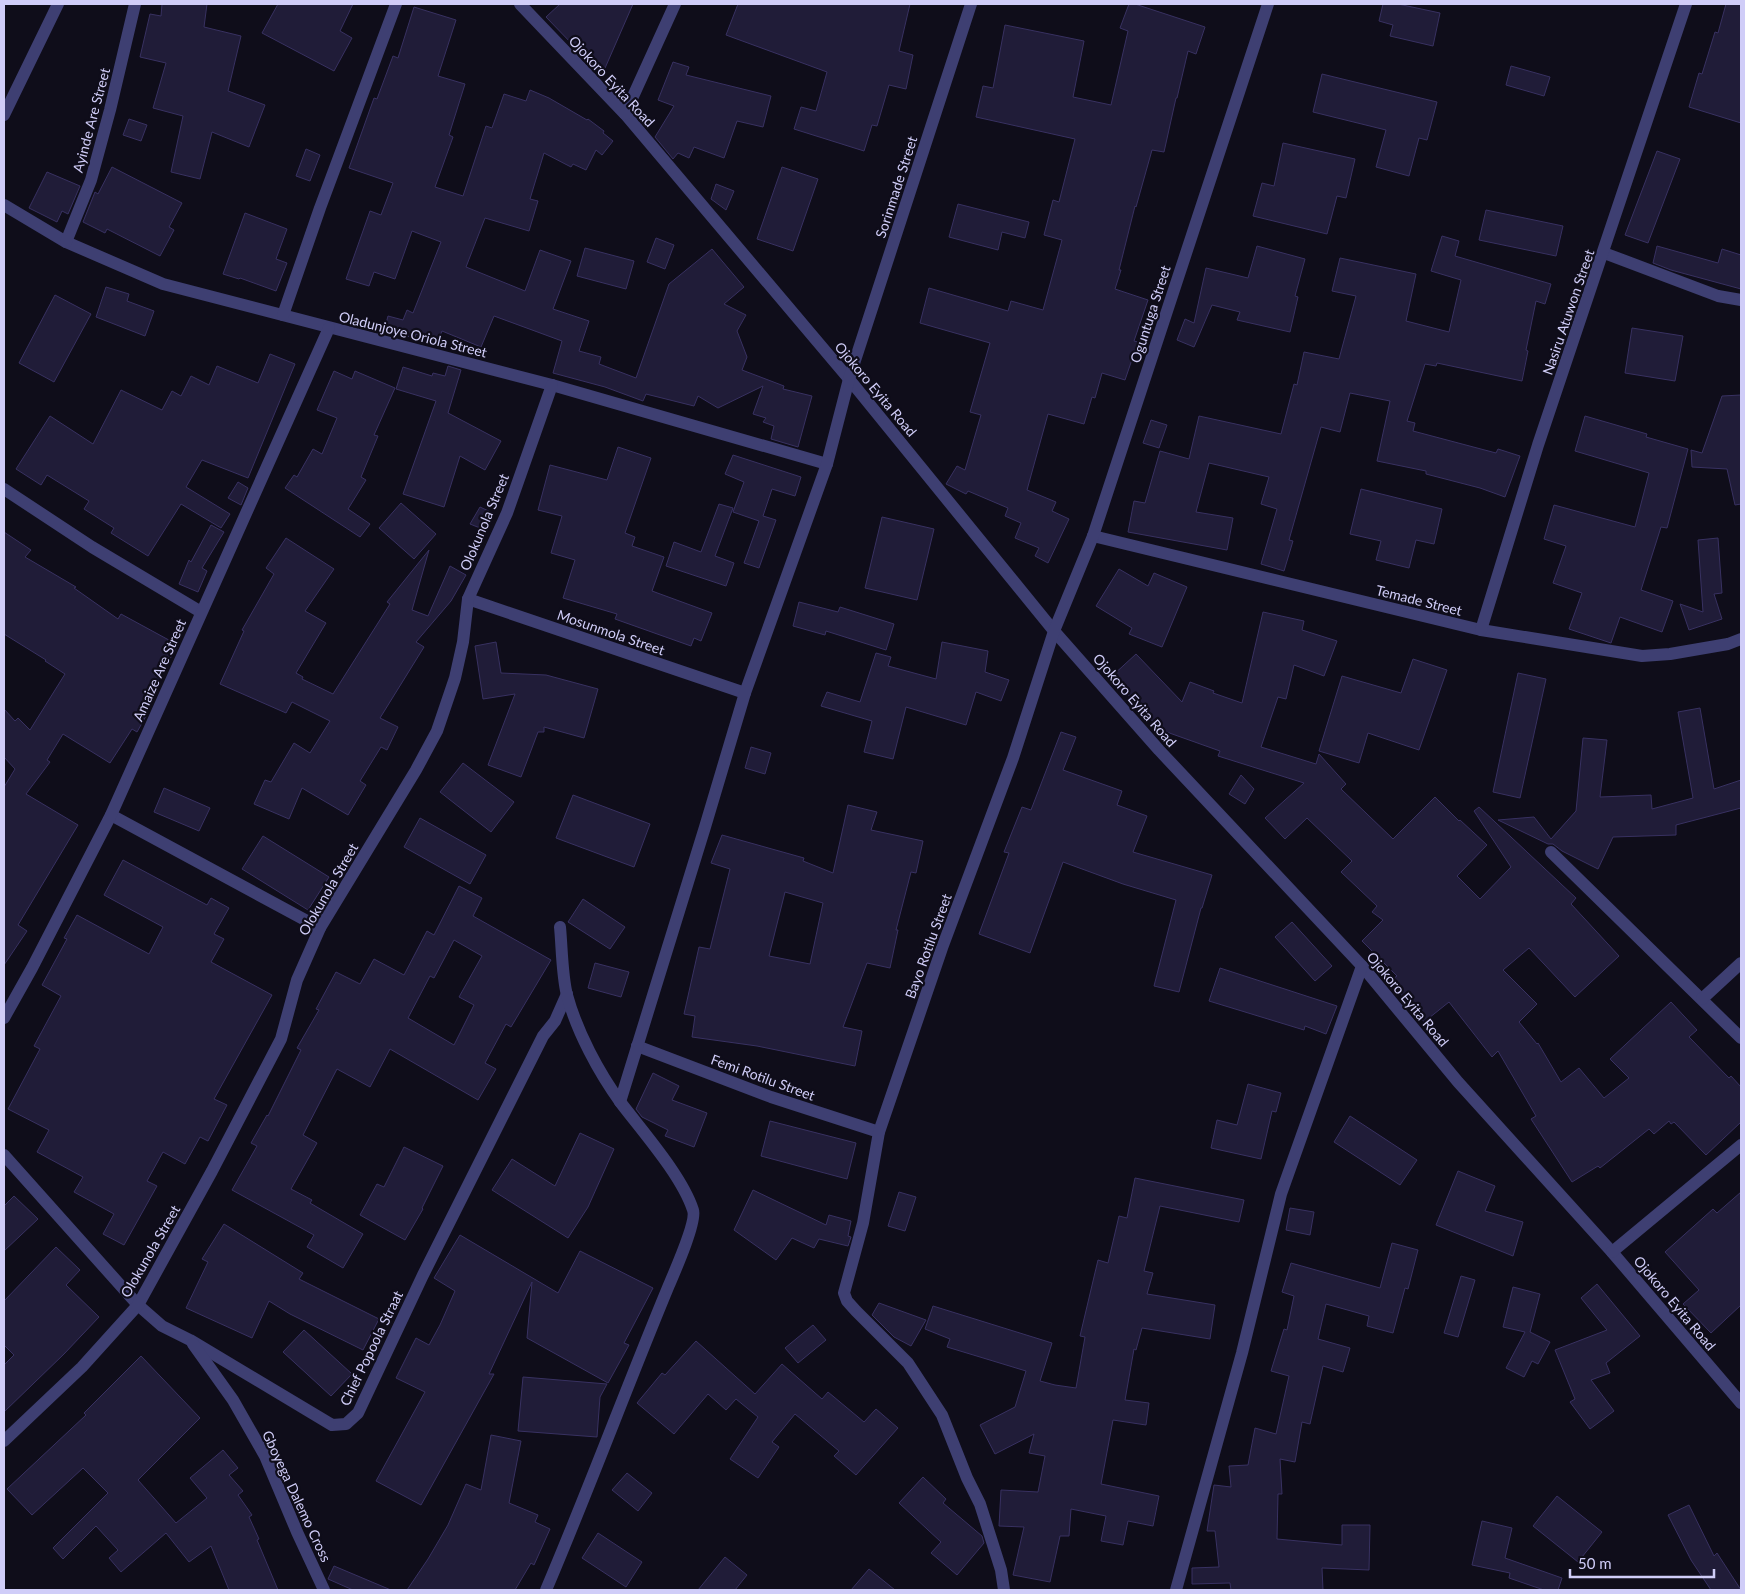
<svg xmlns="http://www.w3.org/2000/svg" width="1745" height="1594" font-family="Lato,sans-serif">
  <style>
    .building { fill: #201c38; stroke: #383161; fill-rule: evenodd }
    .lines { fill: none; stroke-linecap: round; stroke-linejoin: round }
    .minor { stroke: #3e3f72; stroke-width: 12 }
    .labels { text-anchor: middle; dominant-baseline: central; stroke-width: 4.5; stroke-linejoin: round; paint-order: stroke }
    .street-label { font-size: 14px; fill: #d0cdf8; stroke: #0f0d1a }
  </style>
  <rect width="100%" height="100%" fill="#0f0d1a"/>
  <g class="building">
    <polygon points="162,4 207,4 204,27 241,36 228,91 265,105 249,147 212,132 200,179 171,172 183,116 153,108 166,63 140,57 150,14 161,16"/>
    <polygon points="278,4 353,4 340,31 352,38 334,71 262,33"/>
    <polygon points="560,4 633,4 602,75 546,17"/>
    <polygon points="738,4 910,4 899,51 913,55 906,89 889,85 877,126 872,125 864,151 794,129 801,107 816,111 827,72 726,35"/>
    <polygon points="1129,4 1135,4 1205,27 1196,54 1188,51 1177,98 1176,98 1164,152 1152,150 1136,207 1135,206 1119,270 1121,270 1115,289 1148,300 1134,341 1138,342 1125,380 1102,373 1095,398 1092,397 1084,424 1048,414 1027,490 1056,502 1052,511 1069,519 1048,563 1035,556 1039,548 1015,538 1021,523 1005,516 1008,508 968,491 966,494 946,484 957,466 965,470 981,415 970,412 990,343 920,323 929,288 1008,311 1011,301 1043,310 1062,240 1044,235 1053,200 1059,202 1075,139 976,117 983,86 993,88 1005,25 1084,41 1073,97 1111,105 1128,31 1120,28"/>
    <polygon points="1383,4 1398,4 1440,13 1433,46 1390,36 1393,25 1379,21"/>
    <polygon points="1726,4 1741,4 1741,123 1689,107 1699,73 1702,74 1715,32 1718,33"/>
    <polygon points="414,7 456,20 438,76 465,84 449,135 453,137 435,187 463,196 486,126 492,128 504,94 526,101 530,90 549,98 587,120 588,119 604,131 603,133 613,141 602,155 596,150 586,170 573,164 571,167 544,153 530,199 538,201 529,231 485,218 466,267 525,291 540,250 571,261 553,309 589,321 579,351 601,357 599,364 636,378 669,284 712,249 744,287 724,304 746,315 737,331 747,357 742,370 784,386 783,389 812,396 798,447 771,439 774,426 763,422 766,418 753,414 763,386 718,408 698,396 694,406 646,394 643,401 605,387 553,373 562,341 494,316 481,347 442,331 437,343 416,334 415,338 384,331 388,316 403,320 407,310 413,313 441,242 412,231 395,279 374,272 369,286 346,279 370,211 381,215 393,183 349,168 374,98 377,99 393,56 398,58"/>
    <polygon points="673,62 689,67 686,75 771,96 763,127 737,121 724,158 694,147 689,158 678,153 673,159 655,137 674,106 658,100"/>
    <polygon points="1511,66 1550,77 1544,96 1506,85"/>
    <polygon points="1322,74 1437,102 1427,140 1419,138 1409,176 1376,167 1386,130 1313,112"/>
    <polygon points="129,119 147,125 141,141 123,135"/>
    <polygon points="1283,143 1355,159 1346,198 1337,196 1327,234 1253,216 1262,183 1274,186"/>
    <polygon points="306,149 320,155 310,181 296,176"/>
    <polygon points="1657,151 1680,159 1648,243 1625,235"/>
    <polygon points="112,167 182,203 169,227 174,230 160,256 107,229 105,233 83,222 95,192 98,194"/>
    <polygon points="782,167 818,179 793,251 757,239"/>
    <polygon points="47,172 80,186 68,214 62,211 57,222 29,208"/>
    <polygon points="716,184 734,191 726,210 711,199"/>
    <polygon points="958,204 1029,222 1025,238 1002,232 998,250 949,237"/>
    <polygon points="1486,210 1563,226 1556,256 1479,240"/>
    <polygon points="245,213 287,229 276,259 287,263 276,291 240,278 239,279 223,274"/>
    <polygon points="1442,236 1459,241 1455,256 1551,284 1545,304 1536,301 1526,350 1528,351 1522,381 1437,363 1436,366 1425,364 1407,421 1415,423 1413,431 1496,453 1498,449 1520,456 1505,497 1480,488 1426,474 1426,471 1377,461 1390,401 1350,393 1340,432 1321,427 1289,540 1293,541 1284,571 1261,564 1277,509 1261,504 1269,477 1209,463 1196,512 1233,518 1227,550 1128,532 1134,501 1145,503 1160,451 1189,459 1199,416 1281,434 1294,384 1297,385 1304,352 1339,359 1356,296 1332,291 1340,258 1416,274 1406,321 1449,332 1461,280 1431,271"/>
    <polygon points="656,238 674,245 665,269 647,262"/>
    <polygon points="1257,246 1305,259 1295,296 1298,297 1290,332 1237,320 1240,312 1212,305 1194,347 1177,340 1185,319 1194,323 1206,268 1248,278"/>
    <polygon points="1657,246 1718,263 1722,249 1741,255 1741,289 1671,270 1653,263"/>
    <polygon points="585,248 634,261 626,289 577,276"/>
    <polygon points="106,287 129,294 127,301 154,311 145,336 96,317"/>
    <polygon points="55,295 91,314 54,382 19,363"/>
    <polygon points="1632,328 1683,336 1675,381 1625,373"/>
    <polygon points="270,354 295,364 248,478 202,460 186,487 230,514 221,528 181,504 148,556 111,533 114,528 84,509 89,501 47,475 41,485 16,469 50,416 93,444 121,390 162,410 172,391 181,396 191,376 209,385 217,366 258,383"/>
    <polygon points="448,366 461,370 448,413 501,441 485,470 460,456 444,507 403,494 436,401 396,389 403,367 432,376 433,373 445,376"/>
    <polygon points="334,371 352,379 355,371 395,388 374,435 378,436 361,477 366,480 348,509 370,524 360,537 285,488 294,475 297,477 313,449 322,454 337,418 317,410"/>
    <polygon points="1741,395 1741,504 1735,505 1727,469 1692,467 1691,450 1702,453 1722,396"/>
    <polygon points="1585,416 1647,434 1646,437 1688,449 1667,528 1661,527 1641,590 1673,601 1662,632 1620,617 1611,643 1569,629 1582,593 1553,583 1566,546 1544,539 1554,505 1635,527 1649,473 1575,451"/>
    <polygon points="1151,420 1167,425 1159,448 1143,443"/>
    <polygon points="618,447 651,458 625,533 635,537 632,546 664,557 652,591 712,613 701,641 694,638 691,646 615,619 617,614 563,598 575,560 551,553 562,516 538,510 550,465 607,480"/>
    <polygon points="733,455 801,477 795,496 772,489 763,516 776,520 759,568 744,563 759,521 733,512 744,482 725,474"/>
    <polygon points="238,482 248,488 241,505 228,498"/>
    <polygon points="1361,489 1442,509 1434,544 1416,540 1409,568 1376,560 1381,541 1350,534"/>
    <polygon points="401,503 436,534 414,559 379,528"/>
    <polygon points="719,504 733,508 715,556 734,563 726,586 666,566 674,542 701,552"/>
    <polygon points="480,507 493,513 485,530 470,524"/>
    <polygon points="882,517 934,529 917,600 865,588"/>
    <polygon points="211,525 224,532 202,568 207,571 198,592 179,584 189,560 191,562"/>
    <polygon points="4,532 31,550 25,557 76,587 74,588 118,619 121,614 178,645 139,712 146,716 137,732 132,729 110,763 63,734 47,760 50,762 26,794 78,825 18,925 27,931 4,965 4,787 15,769 4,757 4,709 15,721 18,718 30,730 65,674 45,661 46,660 4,634"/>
    <polygon points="286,538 334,569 305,611 326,623 296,673 303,677 302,679 333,694 390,604 387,602 429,550 412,610 428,616 450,566 466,575 451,601 416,642 424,647 380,718 398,727 387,750 381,747 360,781 366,785 348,815 302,788 289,819 254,804 265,780 271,782 294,743 310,753 330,721 292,702 286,713 220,684 244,631 242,630 274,574 266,568"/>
    <polygon points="1718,538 1722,593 1714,594 1722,619 1689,630 1680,604 1703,612 1698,540"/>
    <polygon points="1119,569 1148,586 1154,573 1187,587 1162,647 1129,634 1132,628 1096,606"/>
    <polygon points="799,602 838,612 840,607 894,624 886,650 826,631 825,635 793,626"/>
    <polygon points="1263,612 1304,621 1302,630 1337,641 1324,676 1294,665 1286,699 1278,697 1261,747 1316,764 1319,754 1346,784 1341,789 1393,839 1435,797 1459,821 1460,820 1487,845 1457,876 1480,899 1511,867 1474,811 1479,807 1576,898 1571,904 1619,956 1575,997 1529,948 1503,970 1537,1004 1519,1022 1537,1044 1538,1043 1561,1082 1579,1068 1604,1098 1629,1078 1610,1059 1671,1002 1697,1030 1689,1037 1729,1078 1731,1076 1741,1087 1741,1122 1706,1155 1674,1122 1671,1124 1669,1121 1654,1134 1649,1129 1600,1168 1598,1166 1572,1182 1531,1119 1536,1116 1498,1051 1492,1057 1449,1002 1424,1022 1390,981 1397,976 1362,941 1383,920 1372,912 1377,906 1341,872 1352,861 1307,818 1285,839 1265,818 1304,783 1218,756 1220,751 1161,730 1111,677 1136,654 1182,702 1190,682 1214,691 1213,693 1242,703"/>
    <polygon points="496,642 501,673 546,675 598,689 584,738 544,727 544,732 538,732 521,777 488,765 515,694 483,699 475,646"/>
    <polygon points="942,642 988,651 985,672 1009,680 1001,701 976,692 966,725 906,707 893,759 864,752 872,721 821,706 827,692 860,702 876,653 891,657 888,666 936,679"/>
    <polygon points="1413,659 1447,670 1419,750 1368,733 1359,763 1319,751 1342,676 1401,693"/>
    <polygon points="1518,673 1546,679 1520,798 1493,792"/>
    <polygon points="1700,708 1714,789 1741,780 1741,808 1676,825 1676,835 1613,837 1598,869 1562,851 1553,844 1548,844 1498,820 1534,817 1551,839 1576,811 1583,738 1607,740 1600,797 1651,795 1652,809 1693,798 1678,712"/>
    <polygon points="1061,732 1076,737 1063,770 1122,791 1117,805 1147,816 1133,852 1212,875 1202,908 1201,908 1179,992 1154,986 1176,900 1123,884 1063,862 1030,953 979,934 1009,853 1004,852 1022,807 1031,810"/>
    <polygon points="751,747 771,753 765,774 745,768"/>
    <polygon points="463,763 514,802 491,832 440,792"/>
    <polygon points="1241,775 1254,789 1245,804 1229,794"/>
    <polygon points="164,788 210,808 199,831 154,812"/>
    <polygon points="573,795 650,824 634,867 556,838"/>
    <path d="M848,805L877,812L871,830L923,841L916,873L911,872L896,930H898L890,968L867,963L843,1027L862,1031L855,1066L757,1046L692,1037L695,1016L684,1014L699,947L710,949L730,869L711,863L722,835L804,858L803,861L833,873ZM785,892L823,903L810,964L769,956Z"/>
    <polygon points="420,818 486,855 470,884 404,847"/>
    <polygon points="263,836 329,877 308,910 242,869"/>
    <polygon points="123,860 207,905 211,898 229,908 214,934 224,939 211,962 272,995 214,1099 227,1105 208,1141 200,1137 185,1164 163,1152 147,1181 157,1186 124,1245 103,1234 114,1214 74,1192 83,1177 37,1152 49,1130 8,1109 40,1049 34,1046 61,996 42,985 67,939 64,938 77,915 149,954 163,927 104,895"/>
    <path d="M459,886L482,898L473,916L551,960L511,1027L506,1024L485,1063L496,1069L478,1100L390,1049L370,1087L337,1069L303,1135L317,1143L291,1189L312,1200L310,1203L363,1234L343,1268L307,1247L314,1235L232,1190L257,1146L251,1143L267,1115L268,1116L301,1050L297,1048L319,1010L316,1009L336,972L360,984L374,959L404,975L427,931L434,935ZM454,940L482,956L459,997L474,1005L454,1045L408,1018L430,976L434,978Z"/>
    <polygon points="583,899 625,927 610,949 568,922"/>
    <polygon points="1292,922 1332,966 1315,981 1275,937"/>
    <polygon points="595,963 629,972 621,997 588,988"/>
    <polygon points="1220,968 1337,1006 1326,1034 1305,1026 1304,1030 1209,1001"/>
    <polygon points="653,1073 679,1086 672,1100 707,1113 694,1147 665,1136 668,1130 642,1117 636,1109"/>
    <polygon points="1248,1084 1281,1093 1276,1112 1272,1111 1261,1159 1211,1148 1217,1120 1237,1125"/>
    <polygon points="1350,1116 1417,1160 1400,1185 1334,1142"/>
    <polygon points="770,1121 856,1143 847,1179 761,1156"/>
    <polygon points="580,1133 614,1149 588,1207 568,1238 492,1190 512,1159 555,1186"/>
    <polygon points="404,1147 443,1166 422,1208 423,1209 405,1240 360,1215 377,1184 384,1187"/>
    <polygon points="1458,1171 1495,1186 1485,1211 1523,1222 1513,1256 1436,1225"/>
    <polygon points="1135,1178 1244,1200 1239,1222 1160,1206 1144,1271 1153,1273 1147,1294 1215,1305 1210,1339 1142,1328 1136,1350 1134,1349 1125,1400 1149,1403 1146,1425 1113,1420 1101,1484 1159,1496 1153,1526 1128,1521 1123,1545 1101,1541 1106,1516 1071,1509 1069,1536 1060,1536 1050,1582 1013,1575 1024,1527 999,1526 1001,1490 1038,1492 1045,1456 1029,1453 1034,1434 995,1454 980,1425 1015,1407 1026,1371 947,1347 950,1339 925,1329 933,1306 1052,1343 1040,1381 1055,1385 1076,1388 1085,1337 1080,1336 1098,1260 1108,1263 1119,1216 1127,1218"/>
    <polygon points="753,1190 826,1225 829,1215 851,1221 848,1236 851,1237 848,1246 819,1239 814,1248 792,1238 776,1260 734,1230"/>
    <polygon points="899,1192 916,1197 905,1231 888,1226"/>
    <polygon points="1741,1192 1741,1305 1711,1333 1683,1304 1699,1290 1665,1252 1713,1209 1717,1213"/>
    <polygon points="14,1196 38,1219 4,1251 4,1206"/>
    <polygon points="1290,1208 1314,1212 1310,1235 1286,1230"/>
    <polygon points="224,1224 303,1273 299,1279 379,1319 363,1350 290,1314 269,1301 252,1338 186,1308 208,1262 202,1259"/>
    <polygon points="460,1235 558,1293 580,1251 653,1288 624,1343 629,1345 608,1383 527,1338 532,1282 489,1374 494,1374 421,1505 376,1481 425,1392 396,1378 416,1338 429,1345 440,1325 455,1291 434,1278"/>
    <polygon points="1392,1243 1418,1250 1408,1289 1405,1288 1393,1333 1367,1326 1369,1316 1326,1304 1318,1339 1350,1348 1343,1372 1323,1366 1310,1424 1302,1422 1295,1462 1280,1459 1282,1494 1278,1494 1277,1539 1342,1545 1342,1525 1370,1525 1369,1570 1322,1568 1323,1590 1231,1590 1230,1583 1192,1584 1192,1568 1219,1567 1215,1531 1207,1531 1214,1485 1231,1487 1229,1466 1248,1465 1255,1428 1276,1434 1289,1376 1271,1371 1284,1329 1287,1330 1294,1296 1282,1292 1291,1263 1380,1288"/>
    <polygon points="56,1247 80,1270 66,1285 99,1317 64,1354 4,1412 4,1365 14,1355 4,1345 4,1301"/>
    <polygon points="1461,1276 1475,1280 1458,1337 1444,1333"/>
    <polygon points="1597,1284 1640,1336 1606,1363 1610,1373 1591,1380 1614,1411 1590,1429 1570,1402 1575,1399 1555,1350 1607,1330 1581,1298"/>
    <polygon points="1513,1287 1540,1294 1530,1332 1550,1342 1538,1364 1532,1361 1524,1377 1506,1368 1525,1332 1503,1327"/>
    <polygon points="879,1303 926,1320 911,1346 894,1337 872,1315"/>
    <polygon points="813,1325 826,1340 798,1363 785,1348"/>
    <polygon points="304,1330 352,1374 331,1396 283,1352"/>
    <polygon points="696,1341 755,1394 782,1364 822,1399 828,1392 864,1422 876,1409 898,1428 856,1475 834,1456 839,1451 795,1414 772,1442 779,1447 758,1478 730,1459 758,1417 736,1399 726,1410 708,1394 674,1434 637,1403 662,1373 665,1375"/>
    <polygon points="141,1356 200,1418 138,1480 176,1523 207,1498 190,1478 223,1450 238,1468 229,1475 243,1491 238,1495 252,1515 249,1517 259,1539 257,1540 278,1590 229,1590 211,1546 189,1562 166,1533 121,1572 109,1558 118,1550 96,1526 63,1559 53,1548 108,1493 83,1468 32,1515 7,1489 86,1415 84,1413"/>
    <polygon points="523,1377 607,1384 600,1397 597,1437 518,1431"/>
    <polygon points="491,1435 521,1441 509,1503 538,1515 535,1522 550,1529 534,1565 531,1563 515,1590 407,1590 428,1559 448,1525 466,1484 481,1490"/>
    <polygon points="627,1473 652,1493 638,1511 612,1490"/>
    <polygon points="923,1477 946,1499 943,1503 982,1536 984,1543 957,1575 931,1553 941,1542 899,1503"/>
    <polygon points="1557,1496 1602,1532 1578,1562 1533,1526"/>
    <polygon points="1689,1505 1714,1556 1717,1553 1741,1590 1711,1590 1691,1560 1668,1515"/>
    <polygon points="1482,1521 1512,1528 1505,1558 1562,1578 1558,1590 1544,1590 1509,1578 1510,1573 1472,1565"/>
    <polygon points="598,1533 642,1562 626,1587 582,1558"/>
    <polygon points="725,1557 747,1575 735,1590 698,1590"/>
    <polygon points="334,1566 391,1590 353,1590 328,1579"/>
    <polygon points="869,1569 895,1590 851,1590"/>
  </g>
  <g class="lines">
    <g class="minor">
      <polyline points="520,4 625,114 849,379 1054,631 1159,750 1362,966 1458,1082 1612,1252 1741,1403"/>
      <polyline points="625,114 675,4"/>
      <polyline points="4,115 58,4"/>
      <polyline points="4,205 66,242 163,284 552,385 827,464"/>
      <polyline points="66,242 91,180 110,110 135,4"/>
      <polyline points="1604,253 1718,296 1741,300"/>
      <polyline points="283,315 320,208 396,4"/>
      <polyline points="4,489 92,547 201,612"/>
      <polyline points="1093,536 1481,630 1642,656 1670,654 1728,644 1741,639"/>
      <polyline points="468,599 745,693"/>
      <polyline points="1481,630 1538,445 1686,4"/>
      <polyline points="111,815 320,928"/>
      <polyline points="1551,852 1741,1038"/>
      <polyline points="1702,999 1741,963"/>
      <polyline points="4,1018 32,968 111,815 329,328"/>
      <polyline points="637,1046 771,1097 879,1132"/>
      <polyline points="620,1102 705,827 745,693 827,464 849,379 971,4"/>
      <polyline points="4,1155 138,1305 162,1326 190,1340 332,1425 346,1424 358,1413 423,1275 543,1036 555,1021 567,994"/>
      <polyline points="1612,1252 1741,1145"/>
      <polyline points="193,1344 233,1400 265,1456 297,1532 324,1590"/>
      <polyline points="4,1441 82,1367 138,1305 212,1171 281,1039 297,980 320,928 416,770 437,731 455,678 463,642 468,599 507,513 552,385"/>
      <path d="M546,1590C589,1489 627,1386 669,1285C675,1271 697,1221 693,1210C682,1176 643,1132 621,1103C599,1073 577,1032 567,995C562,976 562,948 560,927"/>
      <polyline points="1004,1590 1001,1570 980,1504 967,1478 942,1415 908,1363 856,1311 847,1301 844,1293 863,1223 879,1132 942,948 1013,758 1054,631 1093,536 1268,4"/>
      <polyline points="1176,1590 1242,1353 1281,1194 1362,966"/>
    </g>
  </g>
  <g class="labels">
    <g class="street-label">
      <text transform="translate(612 81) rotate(47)">Ojokoro Eyita Road</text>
      <text transform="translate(91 120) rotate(-75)">Ayinde Are Street</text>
      <text transform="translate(896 187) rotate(-72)">Sorinmade Street</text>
      <text transform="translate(1568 312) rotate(-71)">Nasiru Atuwon Street</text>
      <text transform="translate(1150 314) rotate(-72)">Oguntuga Street</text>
      <text transform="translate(413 334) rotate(14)">Oladunjoye Oriola Street</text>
      <text transform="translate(876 389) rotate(50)">Ojokoro Eyita Road</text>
      <text transform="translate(484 522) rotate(-67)">Olokunola Street</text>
      <text transform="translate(1419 600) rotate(14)">Temade Street</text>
      <text transform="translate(611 632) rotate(19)">Mosunmola Street</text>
      <text transform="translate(159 670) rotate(-66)">Amaize Are Street</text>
      <text transform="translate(1135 700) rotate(49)">Ojokoro Eyita Road</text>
      <text transform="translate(328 889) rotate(-60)">Olokunola Street</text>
      <text transform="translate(928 946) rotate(-70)">Bayo Rotilu Street</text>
      <text transform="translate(1408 999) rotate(50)">Ojokoro Eyita Road</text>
      <text transform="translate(763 1077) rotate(20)">Femi Rotilu Street</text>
      <text transform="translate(150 1251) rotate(-60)">Olokunola Street</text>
      <text transform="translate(1675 1303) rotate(50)">Ojokoro Eyita Road</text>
      <text transform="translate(371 1348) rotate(-64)">Chief Popoola Straat</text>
      <text transform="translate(297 1496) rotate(65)">Gboyega Dalemo Cross</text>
    </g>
  </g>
  <rect width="1745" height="1594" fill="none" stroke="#d0cdf8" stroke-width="10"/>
  <path d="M1570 1569v8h144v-8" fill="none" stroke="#d0cdf8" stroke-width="2.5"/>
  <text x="1578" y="1569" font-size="15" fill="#d0cdf8" stroke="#0f0d1a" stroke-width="4" paint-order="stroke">50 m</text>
</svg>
